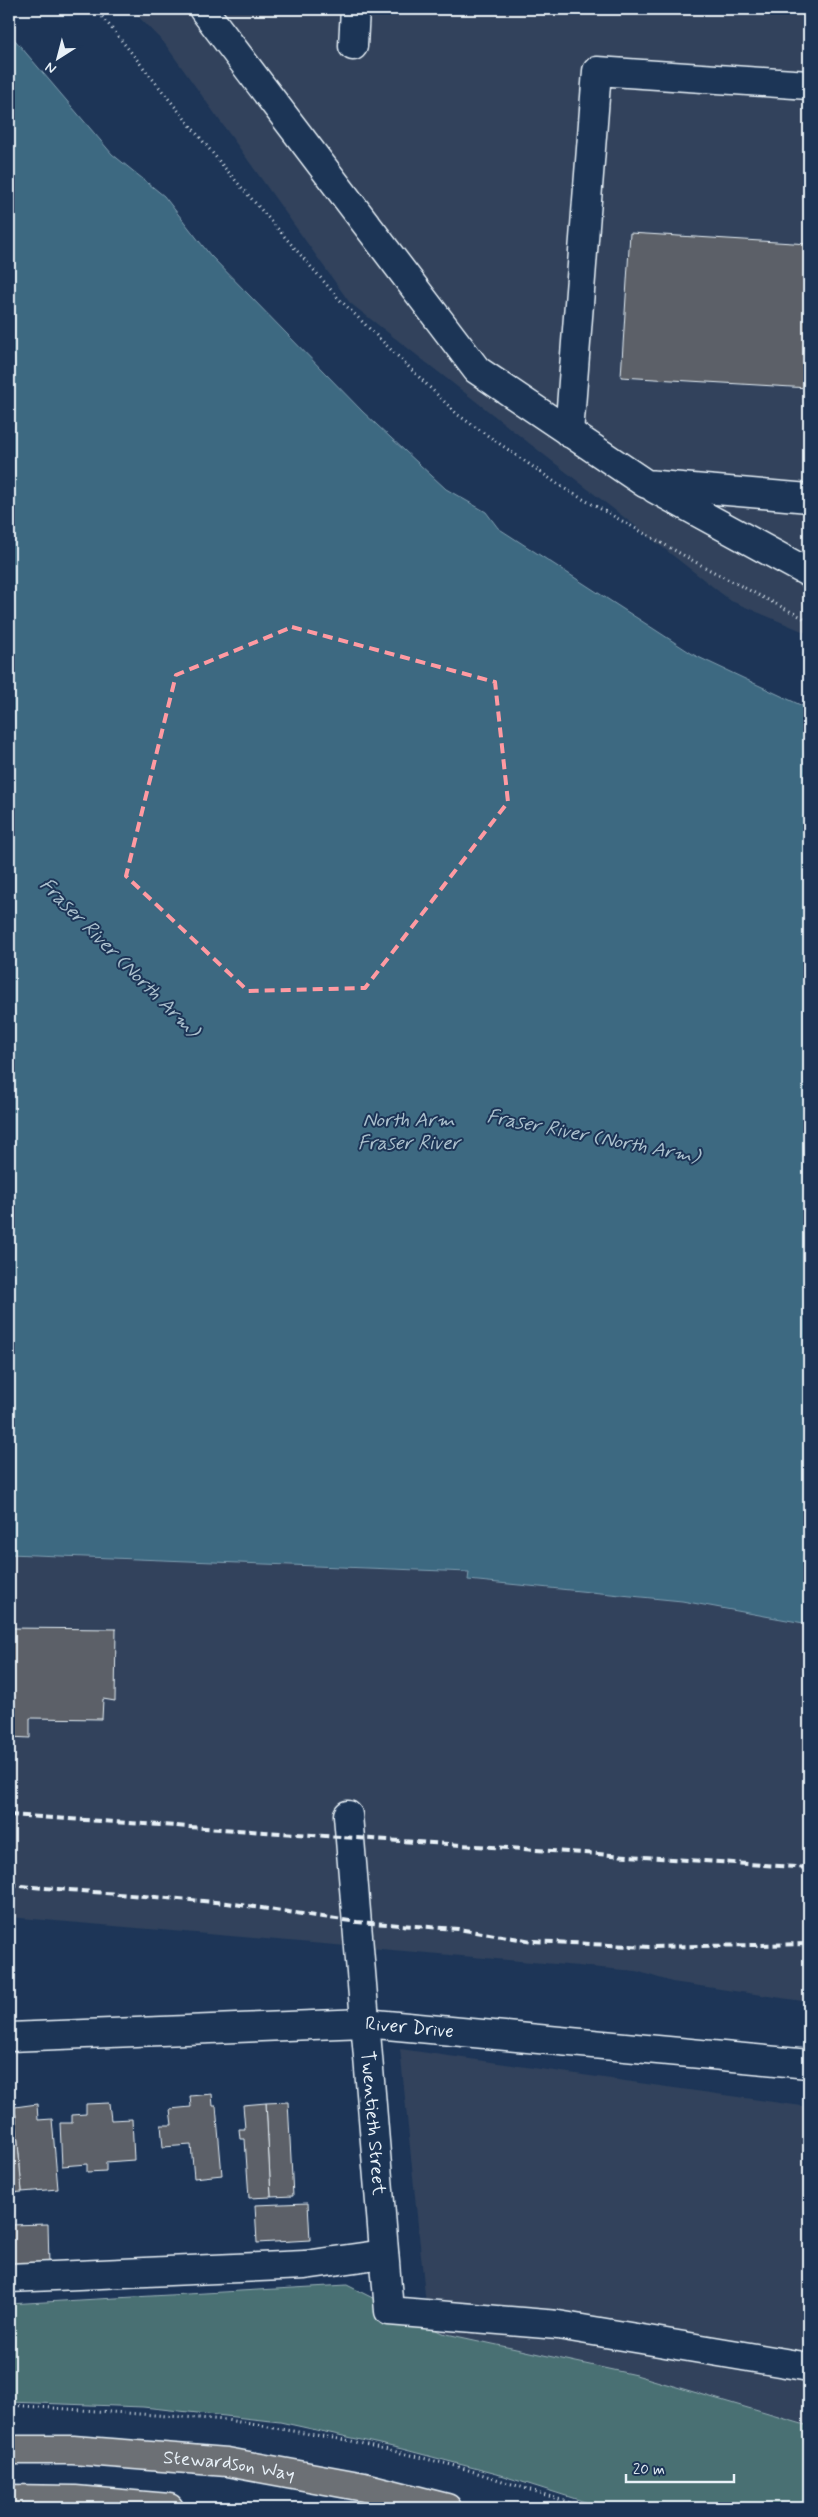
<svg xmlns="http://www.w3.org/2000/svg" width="818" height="2517" font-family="Mynerve,sans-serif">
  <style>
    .built { fill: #30425c }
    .green { fill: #496f73; stroke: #98b0b6 }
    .water { fill: #3d6981; stroke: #819fb1 }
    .building { fill: #5c6167; stroke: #e8f1f8 }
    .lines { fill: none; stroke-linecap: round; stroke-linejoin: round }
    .minor-casing { stroke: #e8f1f8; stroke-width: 31 }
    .major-casing { stroke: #e8f1f8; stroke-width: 31 }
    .path { stroke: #e8f1f8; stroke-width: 3; stroke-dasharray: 1 4; stroke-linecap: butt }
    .minor { stroke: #1d3557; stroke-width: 28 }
    .major { stroke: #6c6f75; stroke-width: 28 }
    .rail { stroke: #e8f1f8; stroke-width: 4; stroke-dasharray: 8 4; stroke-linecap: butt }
    .marked { fill: none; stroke: #ff9aa2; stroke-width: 4; stroke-dasharray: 10 6; stroke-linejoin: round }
    .labels { text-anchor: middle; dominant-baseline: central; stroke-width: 4; stroke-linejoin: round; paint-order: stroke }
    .street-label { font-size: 19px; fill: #e8f1f8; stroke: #1d3557 }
    .water-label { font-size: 20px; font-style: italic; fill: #acc1ce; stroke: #1d3557 }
  </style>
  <rect width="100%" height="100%" fill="#1d3557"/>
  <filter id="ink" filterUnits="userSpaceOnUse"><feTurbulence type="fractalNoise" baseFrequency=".02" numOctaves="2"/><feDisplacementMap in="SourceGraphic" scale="10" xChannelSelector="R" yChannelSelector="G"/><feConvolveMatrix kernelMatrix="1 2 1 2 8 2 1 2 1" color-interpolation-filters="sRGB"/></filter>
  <g filter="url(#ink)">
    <g class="built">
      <polygon points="131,9 809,9 809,634 731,601 350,303 165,44"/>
      <polygon points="9,1554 470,1572 468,1580 682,1601 809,1624 809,2002 672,1982 636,1971 9,1917"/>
      <polygon points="400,2049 809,2107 809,2500 434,2383"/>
    </g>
    <polygon class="green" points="347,2285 442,2333 636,2375 809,2426 809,2508 604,2508 497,2474 402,2449 280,2422 143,2407 9,2402 9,2304"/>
    <polygon class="water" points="9,33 112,154 164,196 210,255 363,412 446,489 486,512 498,528 694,655 809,709 809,1624 682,1601 468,1580 469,1572 9,1554"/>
    <g class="building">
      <polygon points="630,233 809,244 809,388 621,377"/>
      <polygon points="9,1628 116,1629 115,1701 103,1699 102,1719 30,1718 30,1738 9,1737"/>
      <polygon points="212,2094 213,2106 216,2106 222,2175 194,2178 191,2145 163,2147 161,2125 172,2125 170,2109 191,2107 190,2096"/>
      <polygon points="288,2102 293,2196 271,2197 266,2103"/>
      <polygon points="109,2103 111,2120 132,2119 134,2160 106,2162 106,2171 87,2172 87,2164 62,2166 60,2123 72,2123 72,2115 86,2114 86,2104"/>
      <polygon points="266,2103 271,2197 249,2198 245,2139 240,2139 239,2129 245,2129 243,2105"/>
      <polygon points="37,2104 38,2120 52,2119 58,2189 22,2192 15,2107"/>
      <polygon points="9,2107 15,2107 22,2192 9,2193"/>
      <polygon points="308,2203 310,2240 257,2243 255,2205"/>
      <polygon points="48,2224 49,2266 9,2267 9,2225"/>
    </g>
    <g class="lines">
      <g class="minor-casing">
        <g id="minor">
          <polyline points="203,9 477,370 646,484 809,498"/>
          <polyline points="353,46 355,9"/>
          <polyline points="569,433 597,71 809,85"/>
          <polyline points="655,489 809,573"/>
          <path id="s1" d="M348,1815L389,2311L558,2325L809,2367"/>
          <path id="s2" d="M9,2037L365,2023L809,2064"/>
          <polyline points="9,2278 305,2265 384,2254"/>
        </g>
      </g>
      <g class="major-casing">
        <g id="major">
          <path id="s3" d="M9,2450H73L227,2462L364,2487L447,2508"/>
          <polyline points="9,2499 75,2500 169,2508"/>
        </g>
      </g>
      <g class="path">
        <polyline points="96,9 223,166 339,299 458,415 565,489 708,569 809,621"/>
        <polyline points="9,2405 227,2420 351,2441 456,2466 586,2508"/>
      </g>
      <use href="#minor" class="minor"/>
      <use href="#major" class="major"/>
      <g class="rail">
        <polyline points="9,1815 809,1868"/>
        <polyline points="9,1885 227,1903 357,1922 458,1929 532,1941 649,1947 809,1944"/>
      </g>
    </g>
  </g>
  <path class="marked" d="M292,627L495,682L508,802L365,988L248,991L126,876L176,675Z"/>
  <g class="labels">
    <g class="street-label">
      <text stroke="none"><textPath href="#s2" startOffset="401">River Drive</textPath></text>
      <text stroke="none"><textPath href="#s1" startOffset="309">Twentieth Street</textPath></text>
      <text stroke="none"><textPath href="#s3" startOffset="221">Stewardson Way</textPath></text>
    </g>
    <g class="water-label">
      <text transform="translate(119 958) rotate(45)">Fraser River (North Arm)</text>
      <text x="409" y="1120">North Arm<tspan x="409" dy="23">Fraser River</tspan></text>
      <text transform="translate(593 1137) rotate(11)">Fraser River (North Arm)</text>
    </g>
  </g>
  <rect width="818" height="2517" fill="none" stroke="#1d3557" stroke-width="30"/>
  <rect x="15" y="15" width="788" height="2487" fill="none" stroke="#e8f1f8" stroke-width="2" filter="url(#ink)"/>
  <g transform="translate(58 58) rotate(216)" stroke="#1d3557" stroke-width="4" paint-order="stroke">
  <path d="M0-4L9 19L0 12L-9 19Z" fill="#e8f1f8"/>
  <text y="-8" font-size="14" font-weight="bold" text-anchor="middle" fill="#e8f1f8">N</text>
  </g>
  <path d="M626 2474v8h108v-8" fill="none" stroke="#e8f1f8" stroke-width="2.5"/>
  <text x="633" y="2474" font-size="15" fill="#e8f1f8" stroke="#1d3557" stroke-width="4" paint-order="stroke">20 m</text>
</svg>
